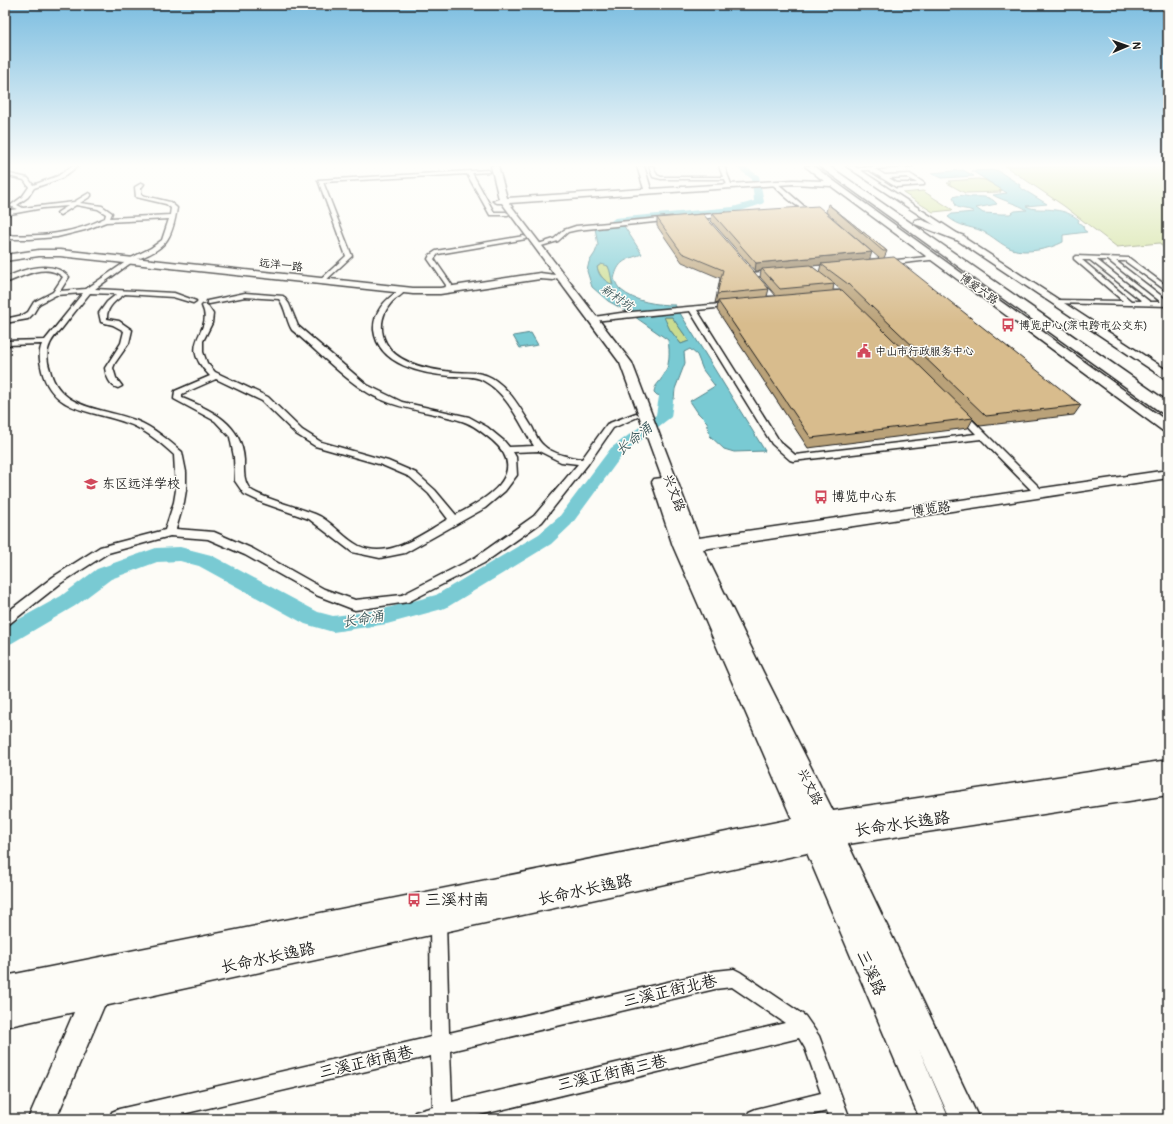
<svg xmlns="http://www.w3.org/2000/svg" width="1173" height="1124" font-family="Pangolin,'LXGW WenKai TC',sans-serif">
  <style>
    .green { fill: #cadc90; stroke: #737c56 }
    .water { fill: #79cad3; stroke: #54848a; fill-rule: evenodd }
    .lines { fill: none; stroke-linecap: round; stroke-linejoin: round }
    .river { fill: #79cad3; fill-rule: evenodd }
    .street-casing { stroke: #1c1c1c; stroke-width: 3 }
    .secondary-casing { stroke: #1c1c1c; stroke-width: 3 }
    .highway-casing { stroke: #1c1c1c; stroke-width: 3 }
    .street { fill: #fdfcf7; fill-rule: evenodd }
    .secondary { fill: #fdfcf7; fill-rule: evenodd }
    .highway { fill: #fdfcf7; fill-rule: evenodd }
    .wall { fill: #baa279; stroke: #1c1c1c; fill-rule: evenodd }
    .shaded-wall { fill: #978463; stroke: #1c1c1c }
    .building { fill: #d8bc8d; stroke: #1c1c1c }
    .labels { text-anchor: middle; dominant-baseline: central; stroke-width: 3; stroke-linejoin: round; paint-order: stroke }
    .far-street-label { font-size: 11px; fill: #1c1c1c; stroke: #fdfcf7 }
    .far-poi-label { font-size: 11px; fill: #1c1c1c; stroke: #fdfcf7; text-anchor: start }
    .far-water-label { font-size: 12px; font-style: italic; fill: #3d595c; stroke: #fdfcf7 }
    .poi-label { font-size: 13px; fill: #1c1c1c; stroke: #fdfcf7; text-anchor: start }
    .street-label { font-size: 13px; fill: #1c1c1c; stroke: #fdfcf7 }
    .water-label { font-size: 14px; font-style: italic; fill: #3d595c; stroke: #fdfcf7 }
    .near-street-label { font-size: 16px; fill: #1c1c1c; stroke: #fdfcf7 }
    .near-poi-label { font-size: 16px; fill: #1c1c1c; stroke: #fdfcf7; text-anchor: start }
  </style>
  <rect width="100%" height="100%" fill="#fdfcf7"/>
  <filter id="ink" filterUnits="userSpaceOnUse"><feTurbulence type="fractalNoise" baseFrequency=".025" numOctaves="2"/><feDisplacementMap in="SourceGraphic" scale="8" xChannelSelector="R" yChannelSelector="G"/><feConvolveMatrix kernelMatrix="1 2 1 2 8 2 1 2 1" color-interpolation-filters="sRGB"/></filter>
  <g filter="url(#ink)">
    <g class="green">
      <polygon points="1005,166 1168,166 1168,255 1160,243 1117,247 1064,206"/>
      <polygon points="978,179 985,180 1003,190 999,191 1001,192 965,193 947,183 951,183 949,181"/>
      <polygon points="923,191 953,210 933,212 903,193"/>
      <path d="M601,264L608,266C612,272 611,279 613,286C605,281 600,277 597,267Z"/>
      <polygon points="663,317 672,317 689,341 681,344 670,330"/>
    </g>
    <g class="water">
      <polygon points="963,170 974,176 942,178 931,173"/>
      <path d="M997,170L1020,185L1019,187L1047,204L1026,206C1035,211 1045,208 1055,210C1064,211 1072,214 1079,220L1078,222L1083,226L1084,230L1087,232L1063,235V242C1050,249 1026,254 1012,249C1001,245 993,236 982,231C969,226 960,227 948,217L952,214L974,212C969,208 961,210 956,206L953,197C962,194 963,196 971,197C981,197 990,195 997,204L976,208L983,213L1001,214H1010L1015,211L1027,210C1019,204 1003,201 993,195L1007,193L972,171Z"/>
      <path d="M624,226L642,254C625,260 618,261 614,279C616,283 618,288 621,290C635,302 657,305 675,305L765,451L734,452L724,449L710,436L707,422L698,413L690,401L715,386L703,370L697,355L690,349L684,352L685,363L675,389L674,399L657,395L654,392C655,385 658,384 662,378C670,368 670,352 668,340L628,312L608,301L592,287L587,271L589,262L595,253L598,245L595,228ZM601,264L608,266C611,272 611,279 613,285C604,280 599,277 597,267ZM664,317H672L689,341L681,344L670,330Z"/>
      <polygon points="531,333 538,345 520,348 513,336"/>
    </g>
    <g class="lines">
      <g class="river">
        <polygon points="734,166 744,166 759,176 764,202 762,204 734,213 621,223 613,228 620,242 618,245 614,246 609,243 610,242 603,227 615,218 733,207 754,201 752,179"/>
        <polygon points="672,369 677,370 679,373 676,378 671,417 623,454 571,525 551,544 449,606 442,609 387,624 333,632 305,624 199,566 180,561 157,562 111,579 75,606 12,643 5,646 5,627 61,596 97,569 156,548 180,547 211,555 318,612 333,616 359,613 387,608 436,595 539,534 559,517 611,448 656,415 662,378 667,370"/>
      </g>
      <g class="street-casing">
        <g id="street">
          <path d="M72,166H78L62,178L34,188L28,197L17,205L23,208L74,202L89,193L91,194V196L80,203L102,206L112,213L110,218L170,215L171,208L166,204L136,197L135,187L142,183L144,184L141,188V195L170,202L177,208C172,239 166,250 134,260L131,258L151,248L162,240L169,219L106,222L85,230L57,237L30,239H5V235C40,237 73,234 105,218L106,214L98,209L76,205L60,215L57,213L58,212L68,206L43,208L5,215V211L18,209L10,206L22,197L29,187L24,180L5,175V173L28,178L33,185L58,176Z"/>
          <polygon points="649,166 653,166 657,175 661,177 723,177 719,166 724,166 731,184 727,185 725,179 661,179 653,177"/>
          <path d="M913,166L875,169L885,175L910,174L924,183V185L896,187L869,170H853L851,169L870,167ZM907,177L917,183H897L889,178Z"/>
          <polygon points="488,170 490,172 472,173 494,212 506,212 509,214 508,215 490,215 467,174 323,182 352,256 324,282 319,281 346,256 318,180"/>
          <path d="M772,182H776L805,207L817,209C803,217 782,193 772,184Z"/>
          <polygon points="726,213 728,214 728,216 689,220 686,218 689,216"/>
          <polygon points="672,217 675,219 674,220 577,230 568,232 558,241 538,247 535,245 554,239 564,230 576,226"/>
          <polygon points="524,236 527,238 526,239 438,254 434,259 452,285 451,290 448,292 445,290 446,285 428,259 430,255 436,251"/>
          <polygon points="936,256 938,257 938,259 887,265 884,263 887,261"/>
          <path d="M1076,256L1129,258L1168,287V292L1125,261H1116L1168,301V306L1054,303L1053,302L1056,300L1123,301L1074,259V257ZM1082,260H1090L1142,301H1131ZM1097,260H1108L1161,302H1150Z"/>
          <path d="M130,259L132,260V262L95,289L174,293L196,301L193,303L173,297L125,294C116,300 106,307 107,319L119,321L132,330L129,343L115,363L113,368L116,378L122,386L118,388C110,386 106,376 105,368L121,343L124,331L113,325L101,322L99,313L107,302L117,294L90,293C81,304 72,315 63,327C59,332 53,337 50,344C46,352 47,362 50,370C60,411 104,407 137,421C154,428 168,440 182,452L186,472V490L184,502L176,529L214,532L253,549L324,589L355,600L402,595L476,557L534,516L578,464L561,462L539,451L513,452L516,457L517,475L505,491L485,508L405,553L380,558L352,552L309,519L263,503L244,494L235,481L234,457L230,437L215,421L174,399L175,391L210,376C175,341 215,333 202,306L203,305H207L213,314L212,323L203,341V352L207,363L215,372L268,397L302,430L321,442L388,461L416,473L435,490L456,515C484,500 532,474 492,440C483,433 473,424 462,421C435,412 406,411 380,399C350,386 318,351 292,330C286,320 286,308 279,299L245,297L209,304L207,303V301L245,293L283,296L289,304L298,326L367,385L402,402L469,417L487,427L504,441L509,447L534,446C520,424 508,394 484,381C474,375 462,377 451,376C423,374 378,365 374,330C373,313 385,299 399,291L404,292C402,295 398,297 395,299C382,310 378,328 386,343C398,365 431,370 453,372C466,373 480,371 492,378C510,389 521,410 532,427C535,433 538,441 543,445C552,454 571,458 582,459L607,424L636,413L640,416L613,428L588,464L542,522L484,563L408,602L355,610L316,595L245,555L208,539L170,536L108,553L61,583L9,624L5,626V614L53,577L100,547L165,530L174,502L176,490L174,455C161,443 148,432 132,425C98,410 53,415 42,371C40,362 38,353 42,344L5,345V341L45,340L83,293L56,295L39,304L33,314L28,319L5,323V319L23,315L28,312L34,302L53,292L63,277C45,262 23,277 5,283V278C23,269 53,259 69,277L60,291L86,289ZM216,379L262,401L296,434L315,446L382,465L410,477L429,494L448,519C422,534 390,560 359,546C343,538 331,520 315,514C301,508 258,497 250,489C243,481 244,470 244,460C242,424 212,410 182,398V394Z"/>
          <polygon points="776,271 778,272 778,274 751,277 748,275 751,273"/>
          <polygon points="732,303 735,305 734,306 697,310 780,442 795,455 976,434 956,413 960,410 963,411 1045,493 1044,495 1036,495 981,439 793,461 790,460 772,444 690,311 594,321 590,319 594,317 621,313"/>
          <path d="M438,913L444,915L446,921L449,1033L715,971L734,969L740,972L805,1016L819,1036L850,1119H830L827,1111L796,1119H746L749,1112L756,1109L821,1093L805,1048L799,1038L463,1119H412L415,1112L433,1107L431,1056L161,1119H109L112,1112L119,1109L431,1037L430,921L432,915ZM732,987L785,1023L452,1102L450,1051L715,989Z"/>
        </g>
      </g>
      <g class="secondary-casing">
        <g id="secondary">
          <polygon points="491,166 498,166 507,198 644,189 637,166 644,166 651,189 793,180 824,181 805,166 813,166 1168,422 1168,432 1163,431 831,186 793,184 509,203 632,363 699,538 1168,470 1168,478 703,549 763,672 833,811 1168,760 1168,795 848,844 979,1119 950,1119 919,1049 949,1119 920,1119 807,853 104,1006 56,1119 28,1119 74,1012 5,1027 5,976 792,819 673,546 652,482 654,479 662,478 620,363 557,278 553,280 540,279 440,294 413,294 60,256 39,256 5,261 5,255 39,250 60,250 413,288 440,288 540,273 555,275 502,203 497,203 493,201 499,199"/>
          <polygon points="846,166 854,166 1168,371 1168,380 1164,378"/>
        </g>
      </g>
      <g class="highway-casing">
        <g id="highway">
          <polygon points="819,166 829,166 1168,402 1168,415 1162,413"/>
          <polygon points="919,219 964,236 966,238 964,240 956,240 915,224 914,222 915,220"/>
        </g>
      </g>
      <use href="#street" class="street"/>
      <use href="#secondary" class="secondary"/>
      <use href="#highway" class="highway"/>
    </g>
    <path class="wall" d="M828,204L887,251L884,258L1081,405L1074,415L980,426L973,419L968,428L808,448L717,310L718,302L715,303L717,294L720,278L682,262L657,226V218L769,289L767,296H776L760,277L761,271H755L711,221L712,213L870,259L879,258L826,212ZM821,265L819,272L811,266ZM834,284L841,290H833Z"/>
    <polygon class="shaded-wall" points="872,252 869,261 821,264 821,265 764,271 762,269 761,271 755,271 756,263"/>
    <g class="building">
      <polygon points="828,204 887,251 883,251"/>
      <polygon points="818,206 872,252 756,263 712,213"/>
      <polygon points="703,214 769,289 717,294 723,270 682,253 657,218"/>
      <polygon points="894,257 1081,405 986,416 848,284 821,264"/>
      <polygon points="810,265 835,284 780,289 762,269"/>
      <polygon points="842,290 973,418 811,438 718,301"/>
    </g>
  </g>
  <linearGradient id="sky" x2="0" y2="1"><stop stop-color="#7bbde0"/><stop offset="0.51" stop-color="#fefefb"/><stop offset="1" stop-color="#fefefb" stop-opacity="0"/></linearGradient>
  <rect width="1173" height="324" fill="url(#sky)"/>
  <defs>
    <g id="bus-bare" transform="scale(1.08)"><path d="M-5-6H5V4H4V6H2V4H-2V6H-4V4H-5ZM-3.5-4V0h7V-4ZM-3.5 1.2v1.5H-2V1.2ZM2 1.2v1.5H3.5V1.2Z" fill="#d1495b" stroke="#fdfcf7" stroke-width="2.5" paint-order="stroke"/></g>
    <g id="civic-bare" transform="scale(1.08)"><path d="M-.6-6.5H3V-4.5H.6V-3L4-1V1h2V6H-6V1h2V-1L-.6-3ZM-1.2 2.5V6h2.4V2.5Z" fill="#d1495b" stroke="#fdfcf7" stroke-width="2.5" paint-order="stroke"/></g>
    <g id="school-bare" transform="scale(1.08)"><path d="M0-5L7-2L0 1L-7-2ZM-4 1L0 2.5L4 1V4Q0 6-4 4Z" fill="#d1495b" stroke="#fdfcf7" stroke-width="2.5" paint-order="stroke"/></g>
  </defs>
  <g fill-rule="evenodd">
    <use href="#bus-bare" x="1008" y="325"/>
    <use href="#civic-bare" x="864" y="351"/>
    <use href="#school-bare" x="91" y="484"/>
    <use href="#bus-bare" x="821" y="497"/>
    <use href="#bus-bare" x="414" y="900"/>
  </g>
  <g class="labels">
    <g class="far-street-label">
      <text transform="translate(281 265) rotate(6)">远洋一路</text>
      <text transform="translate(979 289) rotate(36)">博爱六路</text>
    </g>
    <g class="far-poi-label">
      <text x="1019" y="325">博览中心(深中跨市公交东)</text>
      <text x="875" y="351">中山市行政服务中心</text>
    </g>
    <g class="far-water-label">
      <text transform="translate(617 298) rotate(34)">新村坑</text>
    </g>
    <g class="poi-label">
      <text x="102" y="484">东区远洋学校</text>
      <text x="832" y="497">博览中心东</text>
    </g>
    <g class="street-label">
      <text transform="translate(674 493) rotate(69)">兴文路</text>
      <text transform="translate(931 509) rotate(-8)">博览路</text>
      <text transform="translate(810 787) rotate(64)">兴文路</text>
    </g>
    <g class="water-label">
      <text transform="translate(634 439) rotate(-39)">长命涌</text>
      <text transform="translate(363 619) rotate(-9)">长命涌</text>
    </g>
    <g class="near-street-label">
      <text transform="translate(902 824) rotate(-8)">长命水长逸路</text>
      <text transform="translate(585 890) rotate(-12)">长命水长逸路</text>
      <text transform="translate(268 958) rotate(-12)">长命水长逸路</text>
      <text transform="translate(871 973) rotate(66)">三溪路</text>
      <text transform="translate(670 991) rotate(-13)">三溪正街北巷</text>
      <text transform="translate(366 1062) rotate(-13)">三溪正街南巷</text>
      <text transform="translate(612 1073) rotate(-13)">三溪正街南三巷</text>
    </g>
    <g class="near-poi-label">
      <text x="425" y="900">三溪村南</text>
    </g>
  </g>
  <rect width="1173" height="1124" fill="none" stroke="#fdfcf7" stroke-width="20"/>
  <rect x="10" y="10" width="1153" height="1104" fill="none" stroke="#1c1c1c" stroke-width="1.5" filter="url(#ink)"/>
  <g transform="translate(1127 46) rotate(88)" stroke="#fdfcf7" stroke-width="3" paint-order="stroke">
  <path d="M0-3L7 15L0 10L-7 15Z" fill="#1c1c1c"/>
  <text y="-6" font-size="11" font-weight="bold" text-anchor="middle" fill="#1c1c1c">N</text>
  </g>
</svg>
